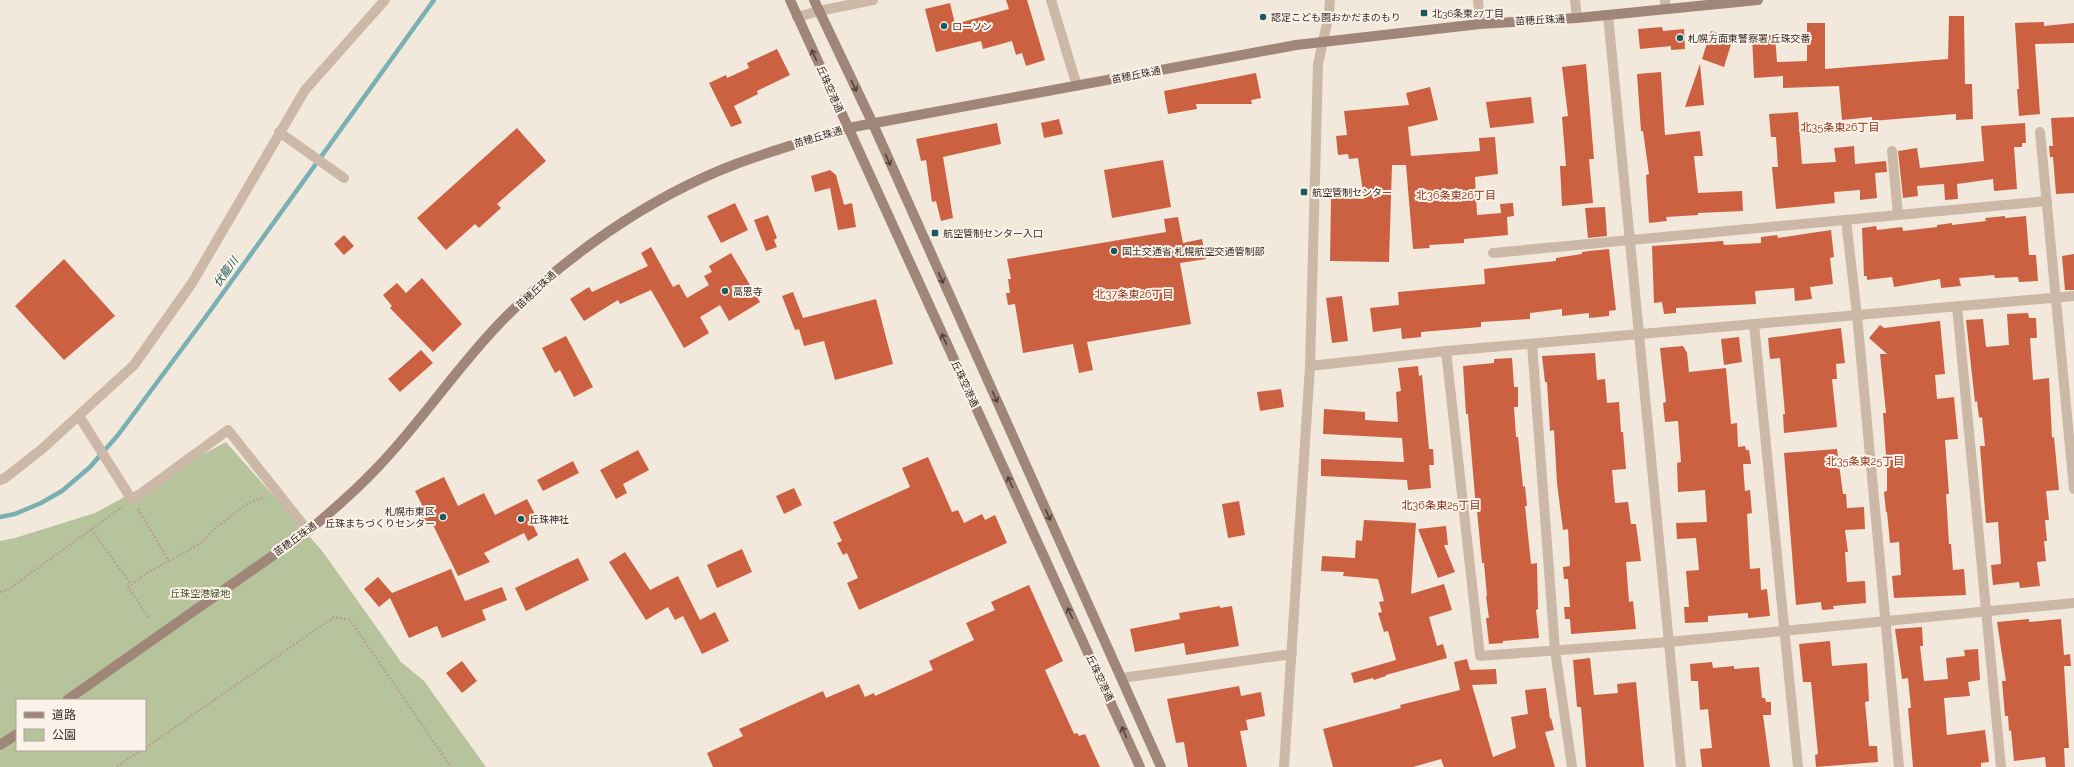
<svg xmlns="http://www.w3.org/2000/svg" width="2074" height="767" font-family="Raleway,'Noto Sans JP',sans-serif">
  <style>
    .green { fill: #b6c39b; fill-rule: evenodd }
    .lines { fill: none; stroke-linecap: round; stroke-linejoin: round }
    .stream { stroke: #79b0b2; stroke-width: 4.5 }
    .building { fill: #cc6142 }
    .path { stroke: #b8a291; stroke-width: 2.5; stroke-dasharray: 2 2; stroke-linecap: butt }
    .minor { stroke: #ccb8a7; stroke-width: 10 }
    .secondary { stroke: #a08678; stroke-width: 10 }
    .oneway { stroke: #52433c }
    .poi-dot { fill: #1b595c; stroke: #fbf2e9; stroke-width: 1.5 }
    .labels { text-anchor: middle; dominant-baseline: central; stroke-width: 4; stroke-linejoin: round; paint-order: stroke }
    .poi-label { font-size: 10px; fill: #382d28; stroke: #fbf2e9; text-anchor: start }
    .street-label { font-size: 10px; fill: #382d28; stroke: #fbf2e9 }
    .park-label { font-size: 10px; fill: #48582a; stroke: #fbf2e9 }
    .neighbourhood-label { font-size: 11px; fill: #8c361d; stroke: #fbf2e9 }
    .water-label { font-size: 11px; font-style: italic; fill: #1b595c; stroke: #fbf2e9 }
  </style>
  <rect width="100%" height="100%" fill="#f3e8dc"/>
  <path class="green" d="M226,442L323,552L401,662L424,681L486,767H0V541L15,538L95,513ZM17,700H145V750H17Z"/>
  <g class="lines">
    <polyline class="stream" points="0,517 15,514 41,503 62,491 90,467 118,435 210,311 434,0"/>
  </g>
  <g class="building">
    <polygon points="1006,0 1027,0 1045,60 1026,66 1022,53 1016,55 1012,41 983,49 981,41 936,52 925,9 950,3 955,24 1009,9"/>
    <polygon points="1949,16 1964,16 1965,84 1972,84 1973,119 1956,120 1956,114 1872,121 1872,117 1842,120 1839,86 1783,88 1783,76 1754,78 1752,36 1775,35 1777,62 1807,61 1807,23 1825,23 1825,69 1948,59"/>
    <polygon points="2044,22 2044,26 2074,23 2074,43 2035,44 2040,114 2019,116 2017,89 2019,89 2015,23"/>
    <polygon points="1662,27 1663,31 1684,29 1685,49 1671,50 1671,46 1640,49 1638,29"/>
    <polygon points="1711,31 1733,38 1724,67 1702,59"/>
    <polygon points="777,49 790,75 757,91 758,94 734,106 742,123 731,127 709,83 726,75 727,78 749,68 747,63"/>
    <polygon points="1586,64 1594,159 1589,159 1593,203 1562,206 1560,166 1566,166 1562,117 1568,116 1562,67"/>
    <polygon points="1700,64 1704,105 1685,107"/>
    <polygon points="1661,72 1665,135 1700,131 1703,156 1694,156 1698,193 1742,191 1743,211 1698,213 1698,215 1666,217 1667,221 1649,223 1646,175 1649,174 1643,131 1641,131 1637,74"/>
    <polygon points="1256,73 1261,98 1251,100 1252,104 1196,104 1197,109 1168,114 1164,91"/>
    <polygon points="1430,87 1438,120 1408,127 1411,156 1480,151 1479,138 1495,137 1498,174 1475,177 1477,215 1501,213 1500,204 1513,203 1514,216 1507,217 1508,235 1464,239 1464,243 1429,245 1430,248 1413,249 1406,165 1392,165 1389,262 1330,261 1331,198 1364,199 1358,158 1349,159 1348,154 1338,155 1336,136 1347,135 1344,111 1409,105 1406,93"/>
    <polygon points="1531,97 1534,123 1490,128 1486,102"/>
    <polygon points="1798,112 1802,164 1836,162 1834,148 1854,146 1855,164 1886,161 1887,172 1875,173 1877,198 1860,200 1860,190 1834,192 1835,203 1776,209 1772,167 1778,167 1776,137 1771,137 1769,114"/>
    <polygon points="2074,117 2074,193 2056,194 2053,157 2050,157 2049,146 2053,146 2051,118"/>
    <polygon points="1059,119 1063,134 1044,138 1041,123"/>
    <polygon points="997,123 1001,144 943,157 953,218 941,221 936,201 932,202 926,160 921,161 916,139"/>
    <polygon points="2025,123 2026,143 2022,143 2022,147 2014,147 2017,189 1994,191 1993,179 1957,184 1958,199 1945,200 1944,184 1917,186 1918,196 1903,198 1898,151 1917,148 1920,168 1984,161 1981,126"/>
    <polygon points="517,128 546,161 497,204 501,208 479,228 475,224 446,250 417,218"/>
    <polygon points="1163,160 1171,207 1112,218 1104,170"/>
    <polygon points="830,170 836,175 844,205 852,203 856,227 838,230 830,188 815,192 811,176"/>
    <polygon points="735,203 748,230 721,243 707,216"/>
    <polygon points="1605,207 1607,236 1588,238 1585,208"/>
    <polygon points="768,215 777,238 774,240 777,247 766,251 754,220"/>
    <polygon points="2005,216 2005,218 2026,216 2029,255 2036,255 2038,281 2019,282 2018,277 1995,278 1994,275 1959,278 1961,286 1941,288 1940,279 1894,287 1892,277 1867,280 1867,276 1864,276 1862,228 1876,226 1877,230 1902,227 1903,231 1937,227 1937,225 1952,223 1952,225 1986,221 1985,218"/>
    <polygon points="1178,217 1183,243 1202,239 1206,259 1180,263 1191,324 1087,342 1093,370 1079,373 1073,344 1023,353 1015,304 1008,305 1006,293 1010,293 1008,279 1011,279 1007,259 1166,232 1164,219"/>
    <polygon points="1831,230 1834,257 1830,258 1833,284 1810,287 1812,299 1795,301 1794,288 1755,291 1756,304 1676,308 1676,313 1664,314 1662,302 1654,303 1652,246 1723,241 1724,245 1761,243 1761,237 1777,235 1778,238"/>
    <polygon points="344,235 354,246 344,255 334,244"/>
    <polygon points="651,247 673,287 679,284 687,298 709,285 704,276 712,272 709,266 731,253 760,302 729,321 720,305 700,317 709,333 684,348 651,290 620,304 618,300 584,321 570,299 589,287 592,292 648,266 641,253"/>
    <polygon points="1609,249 1616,310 1609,311 1609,316 1589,318 1589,313 1562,316 1562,309 1530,313 1530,319 1481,322 1481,327 1421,332 1421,337 1402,339 1401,328 1373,332 1370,308 1399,305 1398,292 1485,284 1484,269 1556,261 1556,258 1582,254 1582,252 1589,251"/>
    <polygon points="2074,254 2074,290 2065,290 2062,256"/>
    <polygon points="64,259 115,316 64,360 15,306"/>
    <polygon points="422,278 462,324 433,352 390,308 392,306 383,295 397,283 406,293"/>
    <polygon points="793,292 803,318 876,299 893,364 835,380 824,341 804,346 799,329 795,330 782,296"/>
    <polygon points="1342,296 1348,341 1332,343 1326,298"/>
    <polygon points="2028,313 2029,318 2036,318 2037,338 2030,338 2033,380 2049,378 2052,438 2054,437 2059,490 2046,491 2049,520 2045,520 2047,541 2044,541 2046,561 2037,562 2040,586 2020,588 2019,582 1993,585 1991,565 2001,564 1998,522 1986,523 1980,446 1985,446 1982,417 1979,418 1977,401 1975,402 1966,320 1983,319 1986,347 2009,345 2007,314"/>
    <polygon points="1940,321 1945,374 1935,375 1937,399 1954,397 1958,439 1945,440 1949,494 1946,494 1949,544 1951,544 1953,570 1964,569 1966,595 1894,598 1892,576 1901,575 1899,542 1890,543 1887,512 1886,512 1884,492 1887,491 1887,469 1883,413 1886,413 1880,354 1887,354 1869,338 1880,325 1884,328"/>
    <polygon points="1841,328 1845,363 1836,364 1837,379 1832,379 1837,427 1784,433 1783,414 1785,414 1780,358 1770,359 1768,338"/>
    <polygon points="566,336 593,387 574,397 560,370 555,373 542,348"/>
    <polygon points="1739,337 1742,362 1724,365 1721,339"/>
    <polygon points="1683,346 1687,353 1689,372 1726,368 1731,424 1737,423 1738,447 1745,446 1746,450 1749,450 1751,464 1743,464 1745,491 1750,490 1752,513 1747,514 1750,569 1760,568 1761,590 1767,589 1770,616 1748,618 1748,613 1708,616 1708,622 1685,623 1684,607 1689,607 1686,571 1699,570 1696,538 1677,539 1676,523 1707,522 1705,490 1678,492 1677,463 1681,462 1678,421 1665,422 1663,403 1666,402 1660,348"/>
    <polygon points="421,350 433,363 400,392 388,379"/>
    <polygon points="1595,353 1597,380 1605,379 1607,403 1619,402 1621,432 1623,432 1626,469 1612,470 1615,503 1628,502 1631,524 1636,524 1641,561 1626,562 1629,602 1633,601 1636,629 1571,634 1570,619 1565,619 1564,607 1570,607 1568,579 1564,579 1563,567 1570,566 1568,529 1563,530 1557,483 1554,430 1550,431 1547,382 1545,382 1542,356"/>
    <polygon points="1512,358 1514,387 1518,387 1518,407 1514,407 1516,437 1518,437 1523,487 1525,486 1527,506 1525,506 1531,564 1537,563 1538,609 1536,610 1539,638 1503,641 1503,643 1489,644 1486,618 1489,618 1486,596 1487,596 1484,563 1482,563 1477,511 1475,511 1475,496 1468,414 1466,414 1463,366 1494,363 1494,359"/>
    <polygon points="1418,366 1419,376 1422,375 1429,449 1433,449 1434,465 1429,465 1431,488 1408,490 1407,480 1321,476 1321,459 1404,462 1402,438 1323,434 1324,409 1365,412 1365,420 1398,422 1396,392 1401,391 1398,368"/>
    <polygon points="1281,389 1284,407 1260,411 1257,392"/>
    <polygon points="1837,449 1843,494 1846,494 1847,508 1864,507 1865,529 1845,530 1848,552 1845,552 1847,582 1865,581 1866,603 1833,606 1834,609 1822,610 1821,602 1796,605 1784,453"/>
    <polygon points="638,450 649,470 623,484 627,493 616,499 600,470"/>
    <polygon points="928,457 952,512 958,510 964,523 982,514 985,520 995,515 1007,543 859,610 847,583 858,578 847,553 843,555 837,543 842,541 833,522 910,487 902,468"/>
    <polygon points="573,461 579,473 543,491 537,480"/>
    <polygon points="444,477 458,506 484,493 495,515 527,499 539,522 533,525 538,535 528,541 524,533 484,553 490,562 458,576 432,523 425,526 418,512 424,509 415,491"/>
    <polygon points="794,488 802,505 784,514 776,496"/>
    <polygon points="1239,501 1245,535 1228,538 1222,504"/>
    <polygon points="1364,520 1416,523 1411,594 1444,584 1452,610 1429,617 1437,646 1443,644 1447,658 1386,675 1386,676 1374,680 1373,678 1354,683 1351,673 1396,660 1388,631 1384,632 1378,613 1382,612 1379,602 1384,601 1378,579 1343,576 1344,572 1321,571 1322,556 1355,558 1356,540 1362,541"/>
    <polygon points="1446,526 1448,545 1444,545 1455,572 1438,578 1418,529"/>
    <polygon points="742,549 752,572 717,588 707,565"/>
    <polygon points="625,552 650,590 678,576 700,620 715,612 729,641 702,654 683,616 675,620 668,607 646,620 609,562"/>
    <polygon points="578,558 589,580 526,611 515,588"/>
    <polygon points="451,569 465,601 502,587 507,600 482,610 486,620 442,638 437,626 409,638 390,598 379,607 364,589 378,577 392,593"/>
    <polygon points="1029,585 1063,661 1045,670 1074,734 1077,733 1079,736 1085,734 1100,767 713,767 707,753 743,736 739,729 823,691 826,698 859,684 865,697 874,693 875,696 933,670 929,661 974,640 966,623 995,610 991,602"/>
    <polygon points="1220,606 1220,608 1232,606 1239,646 1186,655 1184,643 1135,652 1130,629 1180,619 1179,613"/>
    <polygon points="2029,619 2029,622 2061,619 2064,655 2070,654 2071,666 2064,666 2069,748 2064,748 2065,767 2046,767 2045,757 2014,761 2011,730 2009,731 2008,716 2005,716 2002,681 2006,681 1997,622"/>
    <polygon points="1922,627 1923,646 1920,646 1924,681 1948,679 1946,658 1965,656 1964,650 1978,649 1980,680 1968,682 1970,696 1944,698 1947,735 1985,730 1989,762 1981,763 1981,767 1913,767 1908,708 1911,708 1908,678 1902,679 1895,629"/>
    <polygon points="1830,641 1832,666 1867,663 1869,701 1865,702 1869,746 1877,746 1878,762 1816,767 1815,755 1818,754 1811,682 1803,682 1799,644"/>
    <polygon points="1590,658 1594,695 1618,693 1617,684 1636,682 1644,767 1586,767 1581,707 1577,707 1573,660"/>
    <polygon points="1467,659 1470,670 1496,669 1497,684 1472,685 1493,757 1516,748 1511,717 1528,714 1525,690 1546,688 1550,719 1551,718 1554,730 1545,732 1555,767 1444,767 1441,759 1413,767 1333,767 1323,729 1401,708 1400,705 1460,690 1454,662"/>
    <polygon points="462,661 477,681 462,693 446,673"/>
    <polygon points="1712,662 1713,668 1734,666 1734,669 1759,667 1762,698 1765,698 1766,702 1771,702 1771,715 1763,715 1770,767 1702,767 1700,749 1712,748 1708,709 1700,710 1698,681 1691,681 1690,664"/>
    <polygon points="1239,686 1241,696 1261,692 1265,716 1246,720 1248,730 1240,731 1247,767 1188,767 1184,742 1176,743 1167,699"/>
  </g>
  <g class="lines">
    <g class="path">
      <polyline points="138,509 169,561 147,573 128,587 149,618"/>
      <polyline points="91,529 131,584"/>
      <polyline points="169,561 203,542 213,530 245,505 265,496"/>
      <polyline points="0,592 9,589 122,507"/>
      <polyline points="145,748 334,617 350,620 451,767"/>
      <polyline points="117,767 141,750"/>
    </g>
    <g class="minor">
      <polyline points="1051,0 1077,86"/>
      <polyline points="1478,0 1480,24"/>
      <polyline points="1575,0 1577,18"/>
      <polyline points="1665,0 1665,9"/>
      <polyline points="1608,15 1681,767"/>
      <polyline points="797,17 819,11 873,0"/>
      <polyline points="279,132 344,178"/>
      <polyline points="2040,132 2074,489"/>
      <polyline points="1892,151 1898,215"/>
      <polyline points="1846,220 1857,315 1899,767"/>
      <polyline points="1493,253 2047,201"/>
      <polyline points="1957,306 2001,767"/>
      <polyline points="1754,324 1798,767"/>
      <polyline points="1532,344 1555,650 1572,767"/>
      <polyline points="1446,351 1480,656 1669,642 2074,603"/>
      <polyline points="1310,366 1446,351 2074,296"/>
      <polyline points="79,416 132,500 228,430 308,531"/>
      <polyline points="0,480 5,478 42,449 134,365 192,283 305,90 385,0"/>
      <polyline points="1122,678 1292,654"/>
      <polyline points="1284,767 1310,366 1318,64 1329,14 1330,0"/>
    </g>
    <g class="secondary">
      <polyline points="790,0 1140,767"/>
      <polyline points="814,0 873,124 1161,767"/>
      <path d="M67,700L308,531C331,512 354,492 375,470C419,425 454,371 498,325C562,258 649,197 736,164C773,150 810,140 848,128L1296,45L1480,24L1577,18L1758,0"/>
      <polyline points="0,745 17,734"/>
    </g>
  </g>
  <defs><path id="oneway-shaft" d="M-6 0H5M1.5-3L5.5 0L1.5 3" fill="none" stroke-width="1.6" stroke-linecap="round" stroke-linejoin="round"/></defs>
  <g class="oneway">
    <use href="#oneway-shaft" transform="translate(814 55) rotate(-114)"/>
    <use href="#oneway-shaft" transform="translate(854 86) rotate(65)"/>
    <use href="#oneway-shaft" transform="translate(888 160) rotate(66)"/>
    <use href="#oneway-shaft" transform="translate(941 278) rotate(66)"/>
    <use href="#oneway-shaft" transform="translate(944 339) rotate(-115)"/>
    <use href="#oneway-shaft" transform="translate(995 397) rotate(66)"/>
    <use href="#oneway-shaft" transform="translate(1010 482) rotate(-115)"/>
    <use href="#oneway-shaft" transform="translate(1048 515) rotate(66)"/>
    <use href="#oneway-shaft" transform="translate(1070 613) rotate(-115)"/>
    <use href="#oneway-shaft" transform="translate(1124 732) rotate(-114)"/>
  </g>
  <g class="poi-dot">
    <rect x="1420" y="9" width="8" height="8" rx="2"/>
    <circle cx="1263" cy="17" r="4"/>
    <circle cx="944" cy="26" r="4"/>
    <circle cx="1680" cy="38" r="4"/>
    <rect x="1300" y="188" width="8" height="8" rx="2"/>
    <rect x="931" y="229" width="8" height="8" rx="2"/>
    <circle cx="1114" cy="251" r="4"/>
    <circle cx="725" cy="291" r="4"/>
    <circle cx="443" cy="517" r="4"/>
    <circle cx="521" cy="519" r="4"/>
  </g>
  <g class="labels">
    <g class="poi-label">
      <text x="1432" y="13">北36条東27丁目</text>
      <text x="1271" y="17">認定こども園おかだまのもり</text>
      <text x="952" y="26">ローソン</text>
      <text x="1688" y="38">札幌方面東警察署 丘珠交番</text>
      <text x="1312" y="192">航空管制センター</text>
      <text x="943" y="233">航空管制センター入口</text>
      <text x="1122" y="251">国土交通省 札幌航空交通管制部</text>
      <text x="733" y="291">高恩寺</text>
      <text x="435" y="511" text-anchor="end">札幌市東区<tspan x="435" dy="12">丘珠まちづくりセンター</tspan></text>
      <text x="529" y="519">丘珠神社</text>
    </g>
    <g class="street-label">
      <text transform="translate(1540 20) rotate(-3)">苗穂丘珠通</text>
      <text transform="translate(1136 75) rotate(-11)">苗穂丘珠通</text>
      <text transform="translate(830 89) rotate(66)">丘珠空港通</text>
      <text transform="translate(818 137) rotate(-16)">苗穂丘珠通</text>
      <text transform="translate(536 290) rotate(-43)">苗穂丘珠通</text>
      <text transform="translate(965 384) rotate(65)">丘珠空港通</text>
      <text transform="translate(295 539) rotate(-36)">苗穂丘珠通</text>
      <text transform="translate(1100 678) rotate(65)">丘珠空港通</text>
    </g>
    <g class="park-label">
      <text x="200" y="593">丘珠空港緑地</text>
    </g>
    <g class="neighbourhood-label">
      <text x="1840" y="127">北35条東26丁目</text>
      <text x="1456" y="195">北36条東26丁目</text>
      <text x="1134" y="294">北37条東26丁目</text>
      <text x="1865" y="461">北35条東25丁目</text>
      <text x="1441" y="505">北36条東25丁目</text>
    </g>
    <g class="water-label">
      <text transform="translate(226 272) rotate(-54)">伏籠川</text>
    </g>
  </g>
  <rect x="16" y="699" width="130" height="52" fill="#fbf2e9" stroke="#ada39c"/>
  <rect x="24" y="712" width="20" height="6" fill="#a08678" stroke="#ada39c"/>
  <text x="52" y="719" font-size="12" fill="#382d28">道路</text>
  <rect x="24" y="729" width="20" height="12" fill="#b6c39b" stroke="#ada39c"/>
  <text x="52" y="739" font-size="12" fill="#382d28">公園</text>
</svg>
